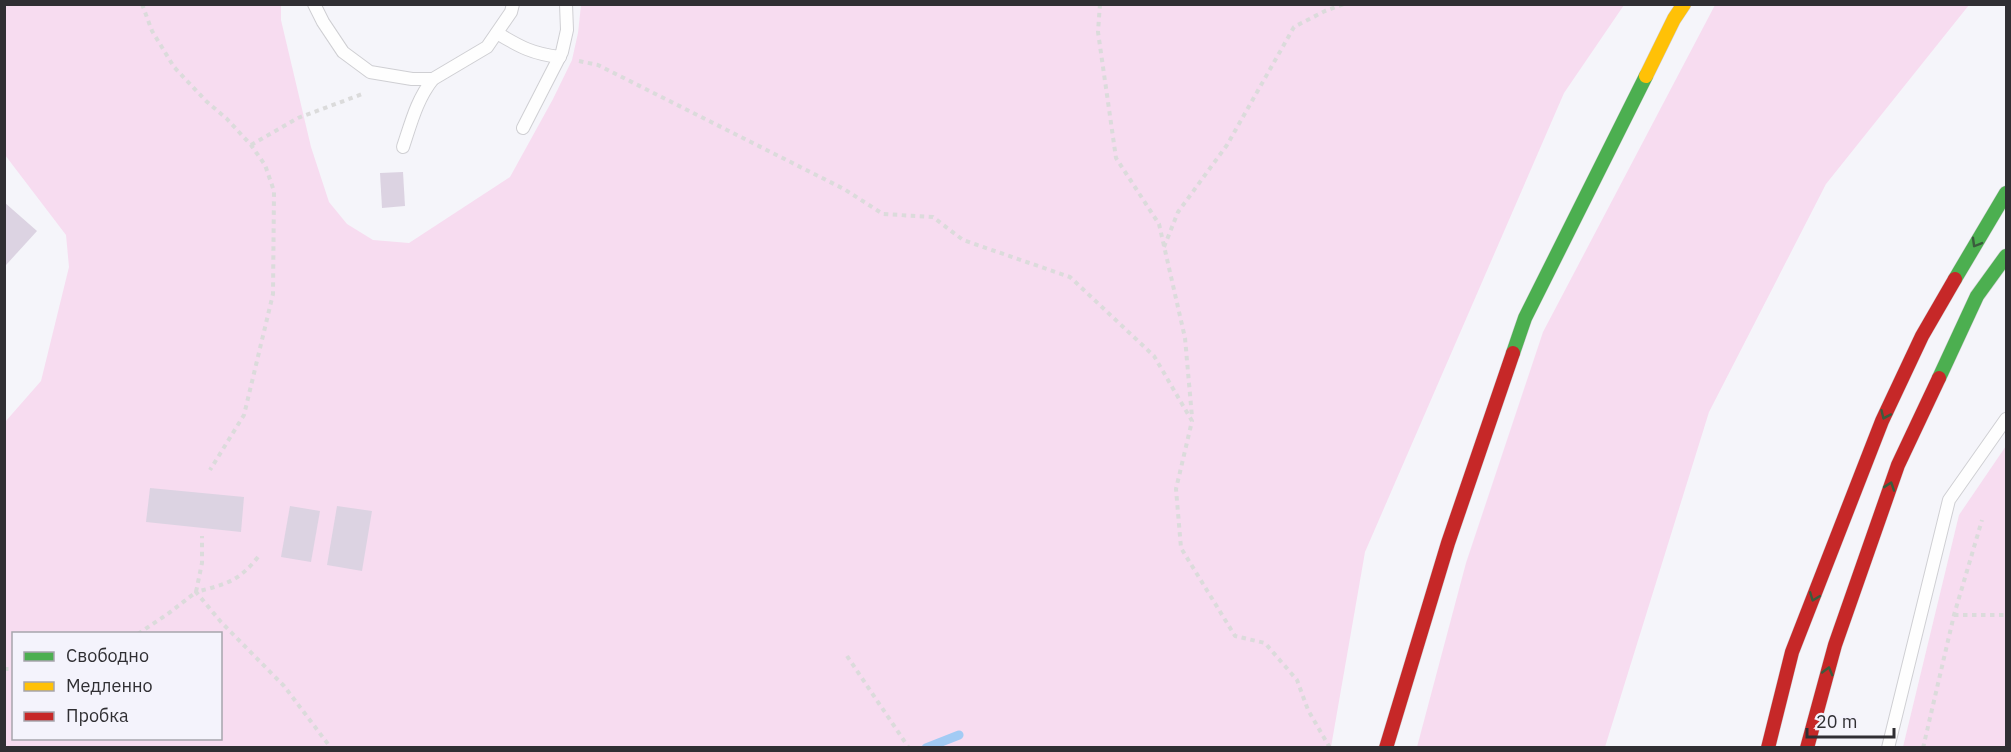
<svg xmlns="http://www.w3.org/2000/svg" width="2011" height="752" font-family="'IBM Plex Sans',sans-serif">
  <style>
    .green { fill: #f7dcf0; fill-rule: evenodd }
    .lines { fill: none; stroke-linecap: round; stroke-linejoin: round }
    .stream { stroke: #a2cbf4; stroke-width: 9 }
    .building { fill: #dcd3e2 }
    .lane-casing { stroke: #cfcfd3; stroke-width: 14 }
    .fast-casing { stroke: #cfcfd3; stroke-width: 15 }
    .slow-casing { stroke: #cfcfd3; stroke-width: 15 }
    .jam-casing { stroke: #cfcfd3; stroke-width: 15 }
    .path { stroke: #dbdbdb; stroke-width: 4; stroke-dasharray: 4.5 4.5; stroke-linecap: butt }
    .lane { stroke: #fefefe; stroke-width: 12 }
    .fast { stroke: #4caf50; stroke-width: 14 }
    .slow { stroke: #ffc107; stroke-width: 14 }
    .jam { stroke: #c62828; stroke-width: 14 }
    .oneway { stroke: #3a5c3d }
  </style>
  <rect width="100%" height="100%" fill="#f5f5fa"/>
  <g class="green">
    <path d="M5,5H281V20L311,147L329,202L347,224L373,240L409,243L510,177L553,99L572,60L578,33L581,5H1624L1564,93L1365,552L1331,747H5V422L41,381L69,267L66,235L5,155ZM14,634H220V738H14Z"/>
    <polygon points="1715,5 1969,5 1826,184 1709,412 1605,747 1417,747 1466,563 1543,332"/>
    <polygon points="2006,446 2006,747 1903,747 1959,515"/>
  </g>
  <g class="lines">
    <polyline class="stream" points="926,748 959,735"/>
  </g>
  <g class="building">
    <polygon points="403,172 405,206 382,208 380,173"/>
    <polygon points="4,202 37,231 6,265 4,263"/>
    <polygon points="150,488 244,497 241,532 146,522"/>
    <polygon points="290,506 320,511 311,562 281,557"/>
    <polygon points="337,506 372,511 362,571 327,565"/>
  </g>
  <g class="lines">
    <g class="lane-casing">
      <g id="lane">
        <polyline points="314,4 323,22 343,52 370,72 412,79 433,79 487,47 511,12 513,4"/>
        <path d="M497,33C520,47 533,54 560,57"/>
        <polyline points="523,128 562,52 567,30 566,4"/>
        <path d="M403,147C411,123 417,99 433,79"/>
        <polyline points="1888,748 1949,500 2006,419"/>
      </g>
    </g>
    <g class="fast-casing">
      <g id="fast">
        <polyline points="1955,279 2006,193"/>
        <polyline points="1513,353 1525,318 1646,76"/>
        <polyline points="1939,378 1977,296 2006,256"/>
      </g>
    </g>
    <g class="slow-casing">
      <polyline id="slow" points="1646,76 1674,19 1684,4"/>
    </g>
    <g class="jam-casing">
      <g id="jam">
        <polyline points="1386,748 1448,543 1513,353"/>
        <polyline points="1768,748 1792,652 1882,421 1922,336 1955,279"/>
        <polyline points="1807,748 1835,645 1898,465 1939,378"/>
      </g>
    </g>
    <g class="path">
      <polyline points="142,4 152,31 174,67 206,101 227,119 251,145 265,165 274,191 273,294 244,415 210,470"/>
      <polyline points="1100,4 1098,32 1116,158 1159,224 1185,338 1192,417"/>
      <polyline points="579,61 598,65 844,189 883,214 933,217 963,240 1070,277 1154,356 1192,421 1176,489 1181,548 1235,636 1265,643 1297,680 1308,710 1330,748"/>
      <polyline points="251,145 298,118 365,93"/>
      <polyline points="1164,247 1178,212 1227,145 1294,27 1325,11 1344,4"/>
      <path d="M258,557C238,582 226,584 196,592L221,622L284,686L331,748"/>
      <polyline points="1954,615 2006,615"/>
      <polyline points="138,634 169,613 196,592 202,563 202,536"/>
      <polyline points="847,656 909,748"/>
      <polyline points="4,669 14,669"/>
      <polyline points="1923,748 1954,615 1982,520"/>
    </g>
    <use href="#lane" class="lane"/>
    <use href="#fast" class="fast"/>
    <use href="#slow" class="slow"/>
    <use href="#jam" class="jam"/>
  </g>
  <defs><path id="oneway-chevron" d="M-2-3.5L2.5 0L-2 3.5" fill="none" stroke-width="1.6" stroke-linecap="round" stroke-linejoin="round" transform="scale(1.5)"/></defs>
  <g class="oneway">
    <use href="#oneway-chevron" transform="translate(1976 243) rotate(120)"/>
    <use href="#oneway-chevron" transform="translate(1885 415) rotate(114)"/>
    <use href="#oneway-chevron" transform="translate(1890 486) rotate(-71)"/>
    <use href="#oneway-chevron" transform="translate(1814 597) rotate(111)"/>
    <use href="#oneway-chevron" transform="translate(1828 671) rotate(-75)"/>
  </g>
  <rect width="2011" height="752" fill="none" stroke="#302f33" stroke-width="12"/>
  <rect x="12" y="632" width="210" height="108" fill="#f4f3fc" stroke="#a6a5ac" stroke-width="1.5"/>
  <rect x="24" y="652" width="30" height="9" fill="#4caf50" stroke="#a6a5ac" stroke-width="1.5"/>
  <text x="66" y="662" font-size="18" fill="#302f33">Свободно</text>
  <rect x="24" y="682" width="30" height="9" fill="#ffc107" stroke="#a6a5ac" stroke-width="1.5"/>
  <text x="66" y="692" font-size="18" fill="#302f33">Медленно</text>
  <rect x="24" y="712" width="30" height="9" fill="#c62828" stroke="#a6a5ac" stroke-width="1.5"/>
  <text x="66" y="722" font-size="18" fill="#302f33">Пробка</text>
  <path d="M1807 728v9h87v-9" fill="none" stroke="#302f33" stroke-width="3"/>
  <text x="1816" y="728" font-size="18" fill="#302f33" stroke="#f4f3fc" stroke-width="4.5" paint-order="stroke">20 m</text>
</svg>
